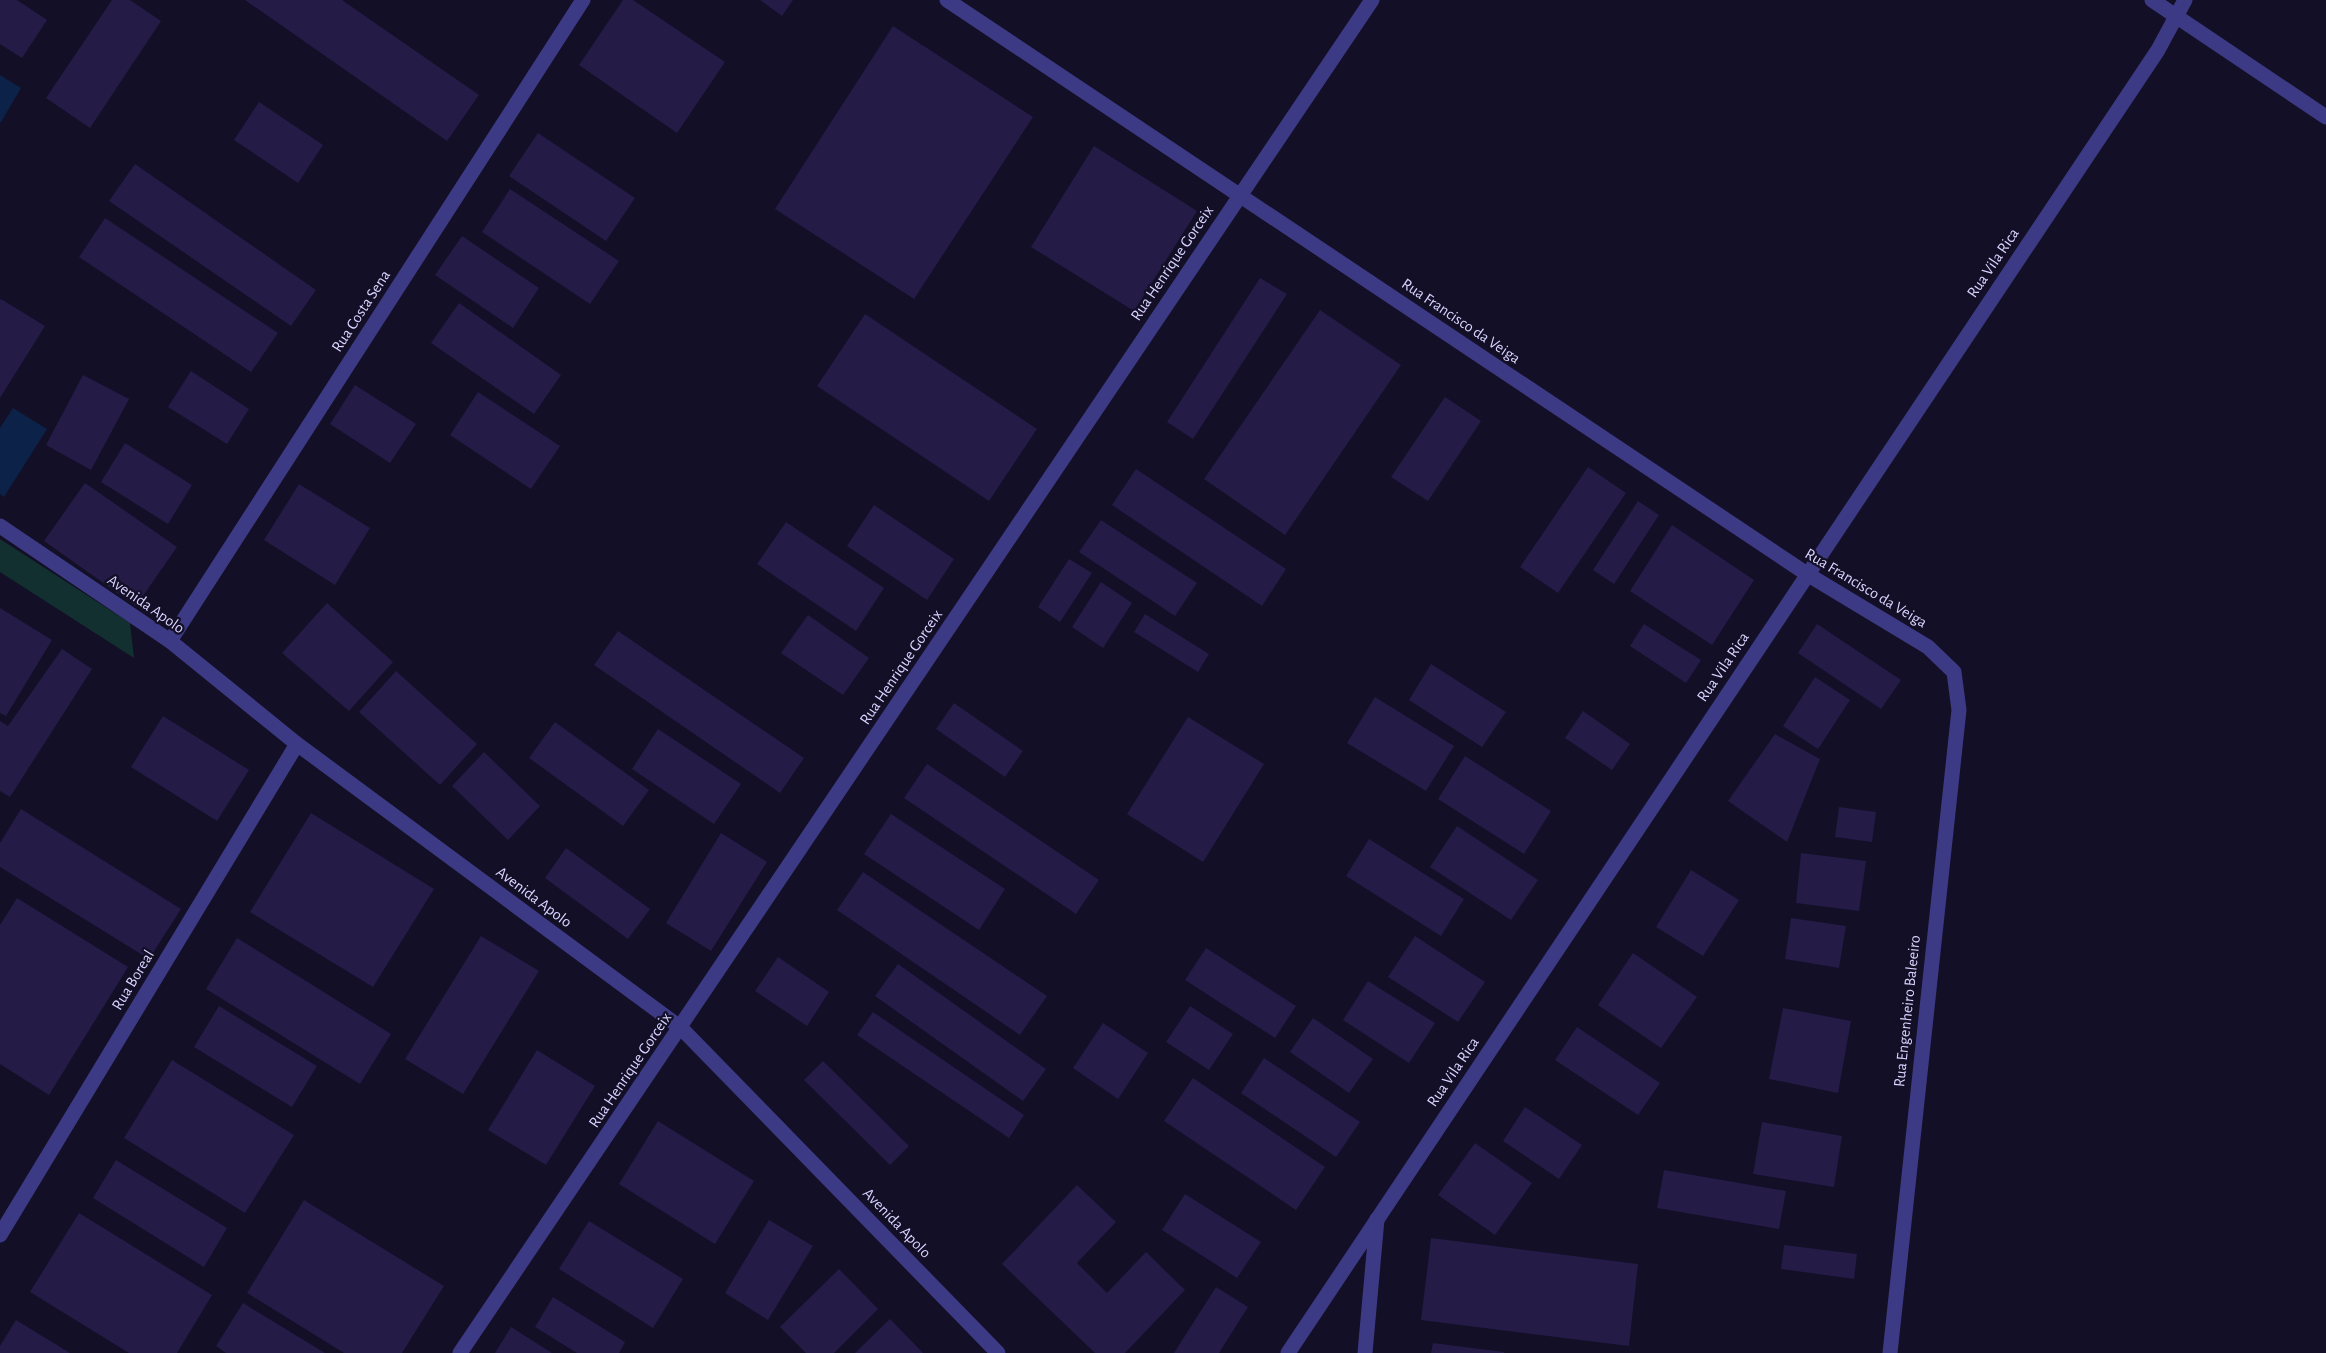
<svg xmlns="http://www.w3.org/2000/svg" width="2326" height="1353" font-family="'Alegreya Sans',sans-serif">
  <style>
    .green { fill: #12302f }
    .water { fill: #0c2248 }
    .building { fill: #241b47 }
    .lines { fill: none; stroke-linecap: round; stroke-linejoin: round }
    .minor { stroke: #3d3a85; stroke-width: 15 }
    .tertiary { stroke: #3d3a85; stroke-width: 15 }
    .labels { text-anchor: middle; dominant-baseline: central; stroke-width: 4.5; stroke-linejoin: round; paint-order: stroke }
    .street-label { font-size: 16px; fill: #d9d4ff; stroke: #130f26 }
  </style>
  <rect width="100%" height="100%" fill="#130f26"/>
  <polygon class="green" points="0,539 130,623 134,658 0,572"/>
  <g class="water">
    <polygon points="0,75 21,88 1,122 0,122"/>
    <polygon points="13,408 47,429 4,497 0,494 0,428"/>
  </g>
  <g class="building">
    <polygon points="0,0 17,0 47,20 22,58 0,44"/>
    <polygon points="112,0 130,0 161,21 90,128 46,98"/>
    <polygon points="245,0 342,0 479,95 447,141"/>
    <polygon points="623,0 633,0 725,62 677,133 579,65"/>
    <polygon points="760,0 793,0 782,16"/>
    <polygon points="893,26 1033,117 914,299 775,209"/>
    <polygon points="259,102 323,145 298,183 234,140"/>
    <polygon points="538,133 635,198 606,241 509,176"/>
    <polygon points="1094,146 1197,211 1134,311 1031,247"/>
    <polygon points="135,164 316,290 291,326 109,201"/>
    <polygon points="510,189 619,261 590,304 482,232"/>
    <polygon points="105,218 278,333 251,372 79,257"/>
    <polygon points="462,236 539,288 513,328 435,275"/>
    <polygon points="1260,278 1287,294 1193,439 1167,422"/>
    <polygon points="1,299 45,326 0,398 0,300"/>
    <polygon points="459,303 561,375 534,414 431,343"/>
    <polygon points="1320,310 1401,365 1285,535 1204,479"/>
    <polygon points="865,314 1037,429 989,501 817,386"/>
    <polygon points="191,371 249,409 227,444 168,407"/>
    <polygon points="83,375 129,399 91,470 46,445"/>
    <polygon points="355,385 416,424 390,463 330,424"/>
    <polygon points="478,392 560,446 531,489 450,435"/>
    <polygon points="1445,397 1481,421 1428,501 1391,477"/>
    <polygon points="125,443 192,485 168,524 101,482"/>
    <polygon points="1588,467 1626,493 1558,593 1520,567"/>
    <polygon points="1136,469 1286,569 1262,606 1112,505"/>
    <polygon points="85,483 177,547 136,606 44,541"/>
    <polygon points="299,484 370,528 335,585 264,540"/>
    <polygon points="1638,501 1659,515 1614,584 1593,570"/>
    <polygon points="874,505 954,559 927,600 847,546"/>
    <polygon points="1101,520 1197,583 1175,616 1079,552"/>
    <polygon points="786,522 884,588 856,631 757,564"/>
    <polygon points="1672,525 1754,580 1712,645 1630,591"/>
    <polygon points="1069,559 1092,573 1060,622 1038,607"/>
    <polygon points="1101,582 1132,603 1103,648 1072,627"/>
    <polygon points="327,603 393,662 349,711 282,653"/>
    <polygon points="0,608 52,640 6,716 0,713"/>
    <polygon points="1145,614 1209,654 1198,672 1134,632"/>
    <polygon points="808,615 869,658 843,695 781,653"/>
    <polygon points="1644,624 1701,660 1686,683 1630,646"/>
    <polygon points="1817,624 1901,680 1881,709 1798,653"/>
    <polygon points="618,631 804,758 780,793 594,665"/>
    <polygon points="62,649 92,669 10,797 0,791 0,721 8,726"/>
    <polygon points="1431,664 1506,712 1482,747 1409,700"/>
    <polygon points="396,671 477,744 440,785 359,712"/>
    <polygon points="1815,677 1850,700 1818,749 1783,726"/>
    <polygon points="1375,697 1454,746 1426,791 1347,743"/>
    <polygon points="954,703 1023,751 1005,777 936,729"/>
    <polygon points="1583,711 1630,744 1612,770 1565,738"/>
    <polygon points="163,716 249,770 217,821 131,767"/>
    <polygon points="1188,717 1264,764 1203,862 1127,814"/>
    <polygon points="555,722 649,790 623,826 529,758"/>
    <polygon points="658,729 741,784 714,824 632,769"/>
    <polygon points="1775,734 1820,759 1787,842 1728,801"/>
    <polygon points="484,752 540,806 508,840 452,786"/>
    <polygon points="1465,756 1551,811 1524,854 1438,799"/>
    <polygon points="927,764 1099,880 1076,914 904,798"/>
    <polygon points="1839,807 1876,812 1872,842 1835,837"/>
    <polygon points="21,809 181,909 149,959 0,867 0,843"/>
    <polygon points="311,813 434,889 373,987 250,912"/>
    <polygon points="891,814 1005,889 979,930 864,854"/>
    <polygon points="1457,826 1538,880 1511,920 1430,867"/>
    <polygon points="721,833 767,862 711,951 666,923"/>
    <polygon points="1369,839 1464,899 1441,936 1346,876"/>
    <polygon points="566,848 650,909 628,939 545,878"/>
    <polygon points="1801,853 1866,861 1859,911 1796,903"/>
    <polygon points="1691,870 1739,900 1703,956 1656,927"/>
    <polygon points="863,872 1047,996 1020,1035 837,910"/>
    <polygon points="17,898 128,967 49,1095 0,1064 0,925"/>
    <polygon points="1791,918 1846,926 1839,968 1785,959"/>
    <polygon points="481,936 539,971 463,1094 405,1059"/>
    <polygon points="1415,936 1485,982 1458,1022 1388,977"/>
    <polygon points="237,938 391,1034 360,1084 206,989"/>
    <polygon points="1206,948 1296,1006 1275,1038 1185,980"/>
    <polygon points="1633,953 1697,997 1661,1048 1598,1005"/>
    <polygon points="778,957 829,992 807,1026 755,991"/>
    <polygon points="898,964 1046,1069 1023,1101 875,996"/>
    <polygon points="1368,981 1435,1023 1409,1063 1343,1020"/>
    <polygon points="219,1006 317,1066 292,1107 194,1047"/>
    <polygon points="1190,1006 1233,1034 1209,1070 1166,1042"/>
    <polygon points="1783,1008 1851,1021 1838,1093 1769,1079"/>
    <polygon points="873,1012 1024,1115 1009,1138 857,1035"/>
    <polygon points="1313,1018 1373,1059 1349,1093 1290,1052"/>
    <polygon points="1103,1023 1148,1053 1118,1099 1073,1068"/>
    <polygon points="1577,1027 1660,1083 1638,1115 1555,1060"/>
    <polygon points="537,1050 595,1086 546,1165 488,1130"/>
    <polygon points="1264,1058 1360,1122 1336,1157 1241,1093"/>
    <polygon points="172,1060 294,1135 245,1213 124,1138"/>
    <polygon points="823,1061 909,1146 890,1165 804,1080"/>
    <polygon points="1193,1078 1325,1167 1296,1210 1164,1121"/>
    <polygon points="1525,1107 1582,1145 1559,1179 1503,1141"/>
    <polygon points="658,1121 754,1181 715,1244 619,1184"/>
    <polygon points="1762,1122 1842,1136 1834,1187 1753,1174"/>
    <polygon points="1475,1143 1532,1183 1495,1235 1438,1195"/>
    <polygon points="116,1160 227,1228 204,1267 93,1198"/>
    <polygon points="1664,1170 1786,1191 1779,1229 1657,1208"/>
    <polygon points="1077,1185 1116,1222 1077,1263 1107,1293 1146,1252 1185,1290 1125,1353 1095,1353 1002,1264"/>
    <polygon points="1185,1194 1261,1242 1237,1278 1162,1230"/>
    <polygon points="304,1200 444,1286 402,1353 344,1353 247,1293"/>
    <polygon points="79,1213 212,1295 177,1353 129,1353 30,1292"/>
    <polygon points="769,1220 813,1246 768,1320 725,1293"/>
    <polygon points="589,1221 683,1279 653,1328 559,1269"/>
    <polygon points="1431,1238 1638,1264 1629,1346 1421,1320"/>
    <polygon points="1784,1245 1857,1254 1854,1279 1781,1269"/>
    <polygon points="839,1269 878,1309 834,1353 806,1353 780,1327"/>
    <polygon points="1216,1287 1248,1307 1219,1353 1174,1353"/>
    <polygon points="553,1297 625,1342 619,1353 577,1353 535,1327"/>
    <polygon points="243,1303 325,1353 226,1353 216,1346"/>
    <polygon points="890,1319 923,1353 855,1353"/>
    <polygon points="16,1320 70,1353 0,1353 0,1346"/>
    <polygon points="511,1327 552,1353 495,1353"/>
    <polygon points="1433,1343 1504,1352 1504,1353 1431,1353"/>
  </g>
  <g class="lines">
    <g class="minor">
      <polyline points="947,0 1807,574 1928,647 1954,672 1959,710 1890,1353"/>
      <polyline points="0,526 170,641 297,744 681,1028 998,1353"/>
      <polyline points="170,641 583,0"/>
      <polyline points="0,1235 297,744"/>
      <polyline points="460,1353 1372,0"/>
      <polyline points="1365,1353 1377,1219"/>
    </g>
    <g class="tertiary">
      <polyline points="2152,0 2326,117"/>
      <polyline points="1288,1353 2158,50 2185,0"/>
    </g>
  </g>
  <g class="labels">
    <g class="street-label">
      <text transform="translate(1172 263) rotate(-56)">Rua Henrique Gorceix</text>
      <text transform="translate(1993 263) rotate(-56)">Rua Vila Rica</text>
      <text transform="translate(361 311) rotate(-57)">Rua Costa Sena</text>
      <text transform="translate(1461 321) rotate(34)">Rua Francisco da Veiga</text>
      <text transform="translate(1866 588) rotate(31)">Rua Francisco da Veiga</text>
      <text transform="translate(146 604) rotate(35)">Avenida Apolo</text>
      <text transform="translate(901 667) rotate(-56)">Rua Henrique Gorceix</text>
      <text transform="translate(1723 667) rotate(-56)">Rua Vila Rica</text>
      <text transform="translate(534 897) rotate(37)">Avenida Apolo</text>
      <text transform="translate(133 980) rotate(-59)">Rua Boreal</text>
      <text transform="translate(1907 1011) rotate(-84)">Rua Engenheiro Baleeiro</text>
      <text transform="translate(630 1070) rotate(-56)">Rua Henrique Gorceix</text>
      <text transform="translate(1453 1072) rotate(-56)">Rua Vila Rica</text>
      <text transform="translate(897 1223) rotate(46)">Avenida Apolo</text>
    </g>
  </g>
</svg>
